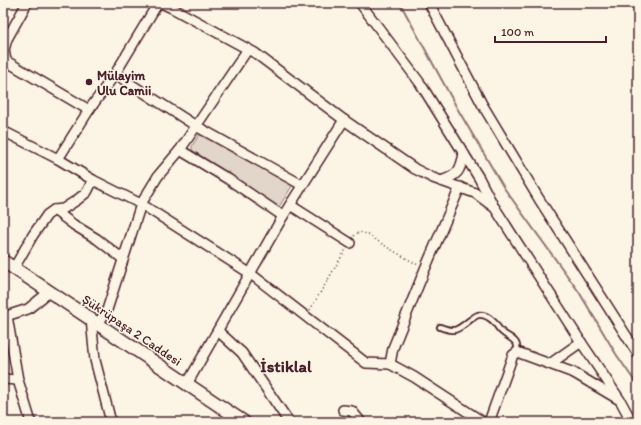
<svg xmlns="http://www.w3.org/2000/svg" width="641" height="425" font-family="Itim,sans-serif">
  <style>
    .green { fill: #e2d5ca; stroke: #967a7a }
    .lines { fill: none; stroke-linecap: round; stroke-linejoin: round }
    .stream { stroke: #917474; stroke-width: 2 }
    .lane-casing { stroke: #4a1f2b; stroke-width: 8 }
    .street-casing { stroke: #4a1f2b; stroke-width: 12 }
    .secondary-casing { stroke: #4a1f2b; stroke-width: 15 }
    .path { stroke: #4a1f2b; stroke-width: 1.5; stroke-dasharray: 1 3; stroke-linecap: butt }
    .lane { stroke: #fcf5e5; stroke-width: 4.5 }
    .street { stroke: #fcf5e5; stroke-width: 9 }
    .secondary { stroke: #fcf5e5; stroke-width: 12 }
    .poi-dot { fill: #4a1f2b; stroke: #fcf5e5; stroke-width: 1.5 }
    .labels { text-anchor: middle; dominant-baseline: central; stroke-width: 3; stroke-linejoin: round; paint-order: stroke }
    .poi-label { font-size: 13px; font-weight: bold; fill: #4a1f2b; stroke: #fcf5e5; text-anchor: start }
    .street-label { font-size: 13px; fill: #4a1f2b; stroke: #fcf5e5 }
    .district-label { font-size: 17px; font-weight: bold; fill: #4a1f2b; stroke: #fcf5e5 }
  </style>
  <rect width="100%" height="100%" fill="#fcf5e5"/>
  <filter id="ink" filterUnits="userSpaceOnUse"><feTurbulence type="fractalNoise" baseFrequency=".025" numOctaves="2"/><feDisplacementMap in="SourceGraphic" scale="8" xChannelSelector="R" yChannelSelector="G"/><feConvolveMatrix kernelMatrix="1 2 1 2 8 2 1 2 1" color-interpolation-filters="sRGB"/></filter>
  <g filter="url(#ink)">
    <polygon class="green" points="199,135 204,135 290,182 292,186 279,207 192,150 192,146"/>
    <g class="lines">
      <polyline class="stream" points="400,3 457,108 504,188 579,292 616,354 638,386"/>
      <g class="lane-casing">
        <path id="lane" d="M440,327C456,333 457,330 470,320C473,318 475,316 478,315C484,314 490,318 494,322C497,325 498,329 502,332C506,336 513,338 516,343C518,346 517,349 517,352"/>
      </g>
      <g class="street-casing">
        <g id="street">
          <polyline points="27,3 7,39 4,50 6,61 89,110"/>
          <polyline points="161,3 172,8 255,53 344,120 415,169 433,178 475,193 495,208 581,342 620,400 632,422"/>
          <polyline points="360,3 420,83 479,178 493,205"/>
          <polyline points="429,3 482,104 539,199 638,354"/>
          <polyline points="115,74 196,126 302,185"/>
          <polyline points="3,131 58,159 93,180 141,204 251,274 366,363 390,364 414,377 483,422"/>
          <polyline points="180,150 228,179 283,216"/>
          <polyline points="58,159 89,110 115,74 158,3"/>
          <path d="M441,181C458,175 460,172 464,154"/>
          <polyline points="290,205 350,243"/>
          <polyline points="54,210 74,225 97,239 123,259"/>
          <polyline points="14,268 33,235 47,215 54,210 63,209 77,200 87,192 93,180"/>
          <polyline points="7,316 18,380 30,419 30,422"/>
          <polyline points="3,317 28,309 49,292"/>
          <polyline points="91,319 95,360 111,422"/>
          <polyline points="98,324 107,310 141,204 158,176 180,150 248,49"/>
          <polyline points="218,331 242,353 289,422"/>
          <polyline points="390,364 393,348 425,269 460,187"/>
          <polyline points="550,364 581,342"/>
          <polyline points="3,379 18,380"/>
          <polyline points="187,384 283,216 344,120"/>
          <polyline points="343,410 352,411 361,422"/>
          <polyline points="489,422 513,355 517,352 574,373 618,399"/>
        </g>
      </g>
      <g class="secondary-casing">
        <path id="secondary" d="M3,261C84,314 164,369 244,422"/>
      </g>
      <g class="path">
        <polyline points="354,236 359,232 367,234 390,249 418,265"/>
        <polyline points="310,310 346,249"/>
      </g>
      <use href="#lane" class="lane"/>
      <use href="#street" class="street"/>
      <use href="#secondary" class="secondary"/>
    </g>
  </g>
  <circle class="poi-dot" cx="89" cy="82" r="4"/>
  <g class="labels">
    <g class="poi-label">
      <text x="97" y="75">Mülayim<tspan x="97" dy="15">Ulu Camii</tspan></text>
    </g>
    <g class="street-label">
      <text transform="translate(132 330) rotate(34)">Şükrüpaşa 2 Caddesi</text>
    </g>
    <g class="district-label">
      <text x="286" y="366">İstiklal</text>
    </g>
  </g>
  <rect width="641" height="425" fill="none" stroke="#fcf5e5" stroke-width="16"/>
  <rect x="8" y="8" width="625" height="409" fill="none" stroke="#4a1f2b" stroke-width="1.5" filter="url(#ink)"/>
  <path d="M495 36v6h111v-6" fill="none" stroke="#4a1f2b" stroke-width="2"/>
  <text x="501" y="36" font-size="12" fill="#4a1f2b" stroke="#fcf5e5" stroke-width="3" paint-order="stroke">100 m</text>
</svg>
